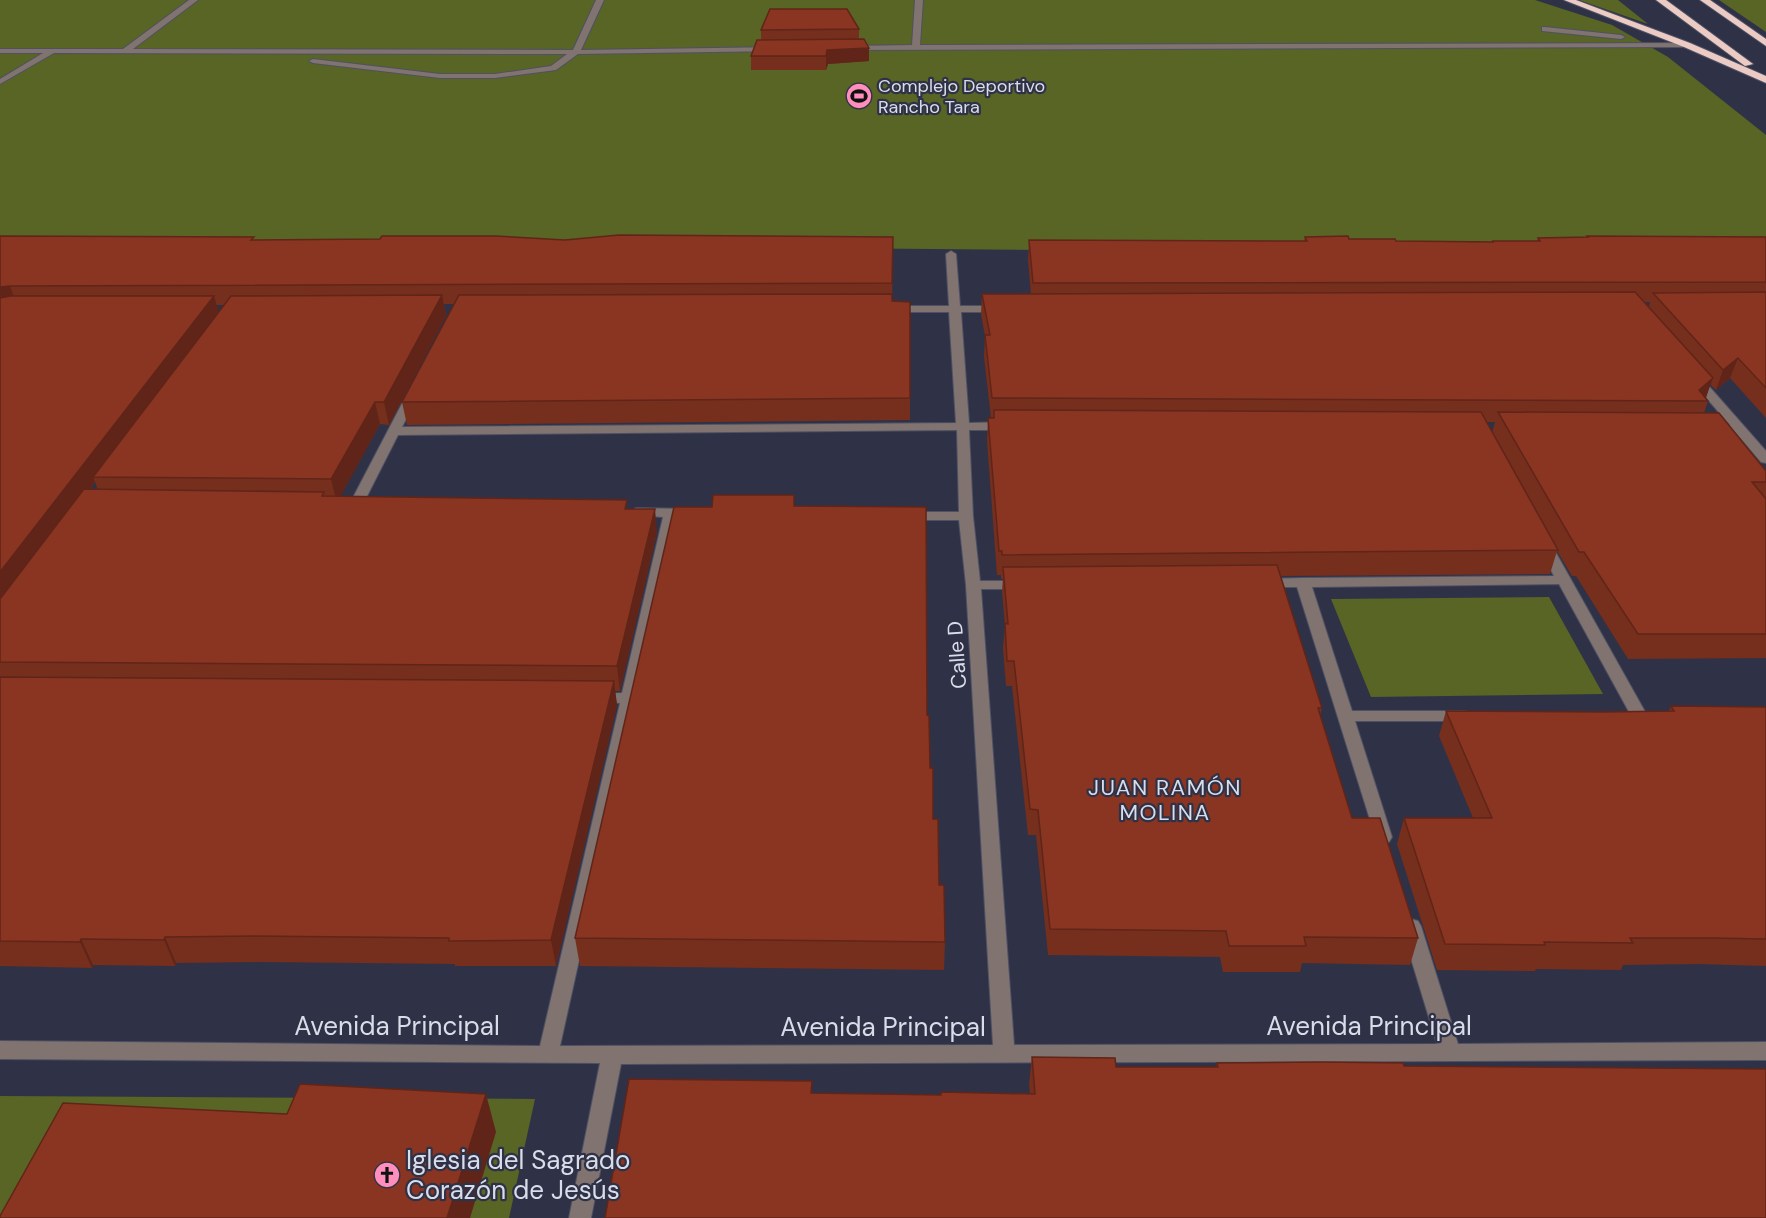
<svg xmlns="http://www.w3.org/2000/svg" width="1766" height="1218" font-family="'DM Sans',sans-serif">
  <style>
    .green { fill: #586525 }
    .lines { fill: none; stroke-linecap: round; stroke-linejoin: round }
    .minor-casing { stroke: #4e5164; stroke-width: 2 }
    .highway-casing { stroke: #4e5164; stroke-width: 2 }
    .minor { fill: #807370; fill-rule: evenodd }
    .highway { fill: #ebcbc4; fill-rule: evenodd }
    .wall { fill: #762e1d; fill-rule: evenodd }
    .shaded-wall { fill: #602518 }
    .building { fill: #893522; stroke: #602518; stroke-width: 1.5 }
    .labels { text-anchor: middle; dominant-baseline: central; stroke-width: 4.5; stroke-linejoin: round; paint-order: stroke }
    .far-poi-label { font-size: 18px; fill: #d9dce9; stroke: #2f3247; text-anchor: start }
    .street-label { font-size: 21px; fill: #d9dce9; stroke: #2f3247 }
    .neighbourhood-label { font-size: 22px; letter-spacing: 1.5px; fill: #d9dce9; stroke: #2f3247 }
    .near-street-label { font-size: 26px; fill: #d9dce9; stroke: #2f3247 }
    .near-poi-label { font-size: 26px; fill: #d9dce9; stroke: #2f3247; text-anchor: start }
  </style>
  <rect width="100%" height="100%" fill="#2f3247"/>
  <g class="green">
    <polygon points="0,0 1535,0 1612,25 1668,57 1766,135 1766,256 0,241"/>
    <polygon points="1579,0 1618,0 1648,24"/>
    <polygon points="1719,0 1766,0 1766,32"/>
    <polygon points="1549,597 1603,694 1371,697 1331,599"/>
    <polygon points="0,1096 535,1099 509,1218 0,1218"/>
  </g>
  <g class="lines">
    <g class="minor-casing">
      <g id="minor">
        <polygon points="189,0 198,0 133,49 573,50 596,0 604,0 581,50 774,47 778,49 774,51 578,54 556,70 495,78 440,78 313,63 309,61 313,59 440,74 495,74 551,66 567,54 54,53 0,84 0,79 43,53 0,53 0,49 123,49"/>
        <polygon points="915,0 923,0 920,45 1687,43 1691,45 1687,47 846,50 845,48 849,46 912,45"/>
        <polygon points="1545,27 1621,35 1625,37 1621,39 1542,31 1542,27"/>
        <polygon points="951,251 956,254 960,306 1002,306 1008,309 1002,312 961,312 969,423 1008,422 1014,426 1008,430 969,430 973,516 980,581 1021,581 1028,585 1021,589 981,589 1014,1045 1437,1044 1401,926 1404,921 1411,919 1418,921 1421,926 1458,1044 1766,1042 1766,1060 621,1064 591,1218 569,1218 600,1063 0,1059 0,1041 540,1046 620,703 589,702 587,698 589,694 622,693 663,517 631,515 629,512 636,508 693,509 700,513 693,517 677,517 560,1046 993,1045 966,585 959,520 906,520 899,516 906,512 959,512 957,430 398,435 359,512 354,513 347,509 407,394 413,390 419,394 402,427 956,423 949,312 891,312 885,309 891,306 949,306 946,254"/>
        <polygon points="1695,374 1699,375 1766,451 1766,463 1761,462 1736,433 1709,432 1707,429 1709,426 1730,425 1689,378"/>
        <polygon points="1544,540 1551,544 1648,717 1646,721 1634,721 1559,584 1312,587 1352,711 1463,711 1469,712 1471,716 1469,720 1463,721 1355,721 1392,837 1389,842 1383,843 1377,842 1297,587 1264,587 1257,583 1264,579 1303,578 1554,576 1537,544"/>
      </g>
    </g>
    <g class="highway-casing">
      <g id="highway">
        <polygon points="1564,0 1576,0 1690,43 1766,76 1766,83 1684,47"/>
        <polygon points="1656,0 1666,0 1753,64 1745,66"/>
        <polygon points="1700,0 1710,0 1766,39 1766,46"/>
      </g>
    </g>
    <use href="#minor" class="minor"/>
    <use href="#highway" class="highway"/>
  </g>
  <g class="wall">
    <polygon points="859,29 859,39 869,61 828,64 826,70 751,70 751,56 761,40 761,30"/>
    <path d="M0,236L254,240H565L893,237L892,301L910,398V420L407,425L402,402L454,304H444L446,315L389,425L380,424L340,496L628,509L657,532L620,691H615L617,705L556,966H455V964L263,962L176,963L175,966L93,965L92,968L0,966ZM216,305H224L218,313ZM95,482L98,490L90,489L91,488Z"/>
    <path d="M1587,236L1766,237V418L1730,378L1716,390L1710,384L1706,398L1708,401L1704,413L1766,471V658L1628,659L1576,576H1572L1557,551L1550,574L1281,576L1322,708L1320,716L1352,818L1418,938L1410,965L1302,963L1300,972H1223L1220,957L1048,955L1036,835H1028L1012,686H1006L1003,648L1005,626L1002,591L1003,579H1001V575H997L987,440L988,418H991L984,356L985,336L981,314L982,294H1031L1028,259L1029,240L1304,241L1305,237L1396,241L1492,242V241H1537L1538,238L1586,237ZM1644,302H1650L1649,307ZM1486,422H1495L1492,433Z"/>
    <polygon points="794,506 927,715 933,819 945,942 944,970 580,966 575,938 712,507"/>
    <polygon points="1671,706 1766,707 1766,966 1698,964 1623,965 1621,970 1536,969 1535,971 1437,970 1397,844 1404,818 1473,818 1439,736 1446,711 1603,712 1669,711"/>
    <polygon points="1032,1057 1116,1067 1216,1067 1217,1063 1321,1062 605,1218 812,1081 812,1093 941,1095 1030,1094 1029,1084"/>
  </g>
  <g class="shaded-wall">
    <polygon points="869,48 869,61 828,64 826,70 826,56 827,50"/>
    <polygon points="10,286 17,306 0,309 0,287"/>
    <polygon points="442,295 446,315 389,425 384,402"/>
    <polygon points="214,296 220,316 93,477 95,482 0,609 0,572"/>
    <polygon points="1738,358 1730,378 1716,390 1723,370"/>
    <polygon points="1713,378 1705,400 1699,390"/>
    <polygon points="375,402 380,424 337,503 331,479"/>
    <polygon points="655,509 657,532 620,691 617,666"/>
    <polygon points="614,681 617,705 556,966 551,940"/>
    <polygon points="165,937 176,963 175,966 164,940"/>
    <polygon points="81,939 93,965 92,968 80,942"/>
    <polygon points="486,1094 496,1132 470,1218 447,1218"/>
  </g>
  <g class="building">
    <polygon points="770,9 847,9 859,29 761,30"/>
    <polygon points="864,39 869,48 827,50 826,56 751,56 757,40"/>
    <polygon points="619,235 893,237 892,283 10,286 0,287 0,236 254,237 251,240 380,239 382,236 495,236 565,240"/>
    <polygon points="1348,236 1349,239 1395,239 1396,241 1494,242 1492,241 1540,241 1538,238 1588,237 1587,236 1766,237 1766,282 1033,283 1029,240 1285,241 1307,241 1305,237"/>
    <polygon points="1635,292 1713,378 1699,390 1708,401 992,398 985,335 990,335 982,294"/>
    <polygon points="1766,292 1766,388 1738,358 1723,370 1653,293"/>
    <polygon points="892,294 892,301 910,302 910,398 402,402 459,295"/>
    <polygon points="442,295 384,402 375,402 331,479 93,477 231,296"/>
    <polygon points="10,296 214,296 0,572 0,298"/>
    <polygon points="994,410 1481,412 1558,550 1002,555 1002,551 999,551 988,418 994,418"/>
    <polygon points="1498,412 1719,413 1766,471 1766,482 1752,482 1766,499 1766,634 1638,634 1584,552 1579,552"/>
    <polygon points="84,489 324,492 322,496 627,500 625,509 655,509 617,666 0,662 0,599"/>
    <polygon points="713,495 794,495 794,506 926,507 927,715 929,716 930,768 933,768 933,819 938,819 939,885 944,885 945,942 575,938 674,507 712,507"/>
    <polygon points="1277,565 1322,708 1318,708 1352,818 1380,818 1418,938 1304,937 1306,946 1229,946 1226,931 1050,929 1038,810 1030,809 1014,661 1007,661 1005,623 1008,624 1003,567"/>
    <polygon points="0,677 614,681 551,940 449,941 449,938 253,936 165,937 164,940 81,939 80,942 0,941"/>
    <polygon points="1671,706 1766,707 1766,939 1711,938 1630,938 1633,943 1544,942 1545,945 1445,944 1404,818 1492,818 1446,711 1603,712 1674,711"/>
    <polygon points="1032,1057 1115,1058 1116,1067 1218,1067 1217,1063 1321,1062 1403,1063 1404,1066 1766,1069 1766,1218 605,1218 629,1079 812,1081 811,1093 941,1095 941,1092 1035,1094"/>
    <polygon points="300,1084 486,1094 447,1218 0,1218 0,1216 63,1103 287,1114"/>
  </g>
  <defs>
    <g id="stadium-disc" transform="scale(1.35)"><circle r="9.5" fill="#fe8ebb" stroke="#2f3247"/><path d="M0-5a6.5 5 0 1 0 0 10a6.5 5 0 1 0 0-10ZM-3.5-1.8h7v3.6h-7Z" fill="#111"/></g>
    <g id="church-disc" transform="scale(1.35)"><circle r="9.5" fill="#fe8ebb" stroke="#2f3247"/><path d="M-1.2-6h2.4v3.5h3.3v2.4h-3.3V6h-2.4V-.1h-3.3v-2.4h3.3Z" fill="#111"/></g>
  </defs>
  <g fill-rule="evenodd">
    <use href="#stadium-disc" x="859" y="96"/>
    <use href="#church-disc" x="387" y="1175"/>
  </g>
  <g class="labels">
    <g class="far-poi-label">
      <text x="878" y="86">Complejo Deportivo<tspan x="878" dy="21">Rancho Tara</tspan></text>
    </g>
    <g class="street-label">
      <text transform="translate(957 655) rotate(-94)">Calle D</text>
    </g>
    <g class="neighbourhood-label">
      <text x="1165" y="787">JUAN RAMÓN<tspan x="1165" dy="25">MOLINA</tspan></text>
    </g>
    <g class="near-street-label">
      <text x="397" y="1026">Avenida Principal</text>
      <text x="1369" y="1026">Avenida Principal</text>
      <text x="883" y="1027">Avenida Principal</text>
    </g>
    <g class="near-poi-label">
      <text x="406" y="1160">Iglesia del Sagrado<tspan x="406" dy="30">Corazón de Jesús</tspan></text>
    </g>
  </g>
</svg>
